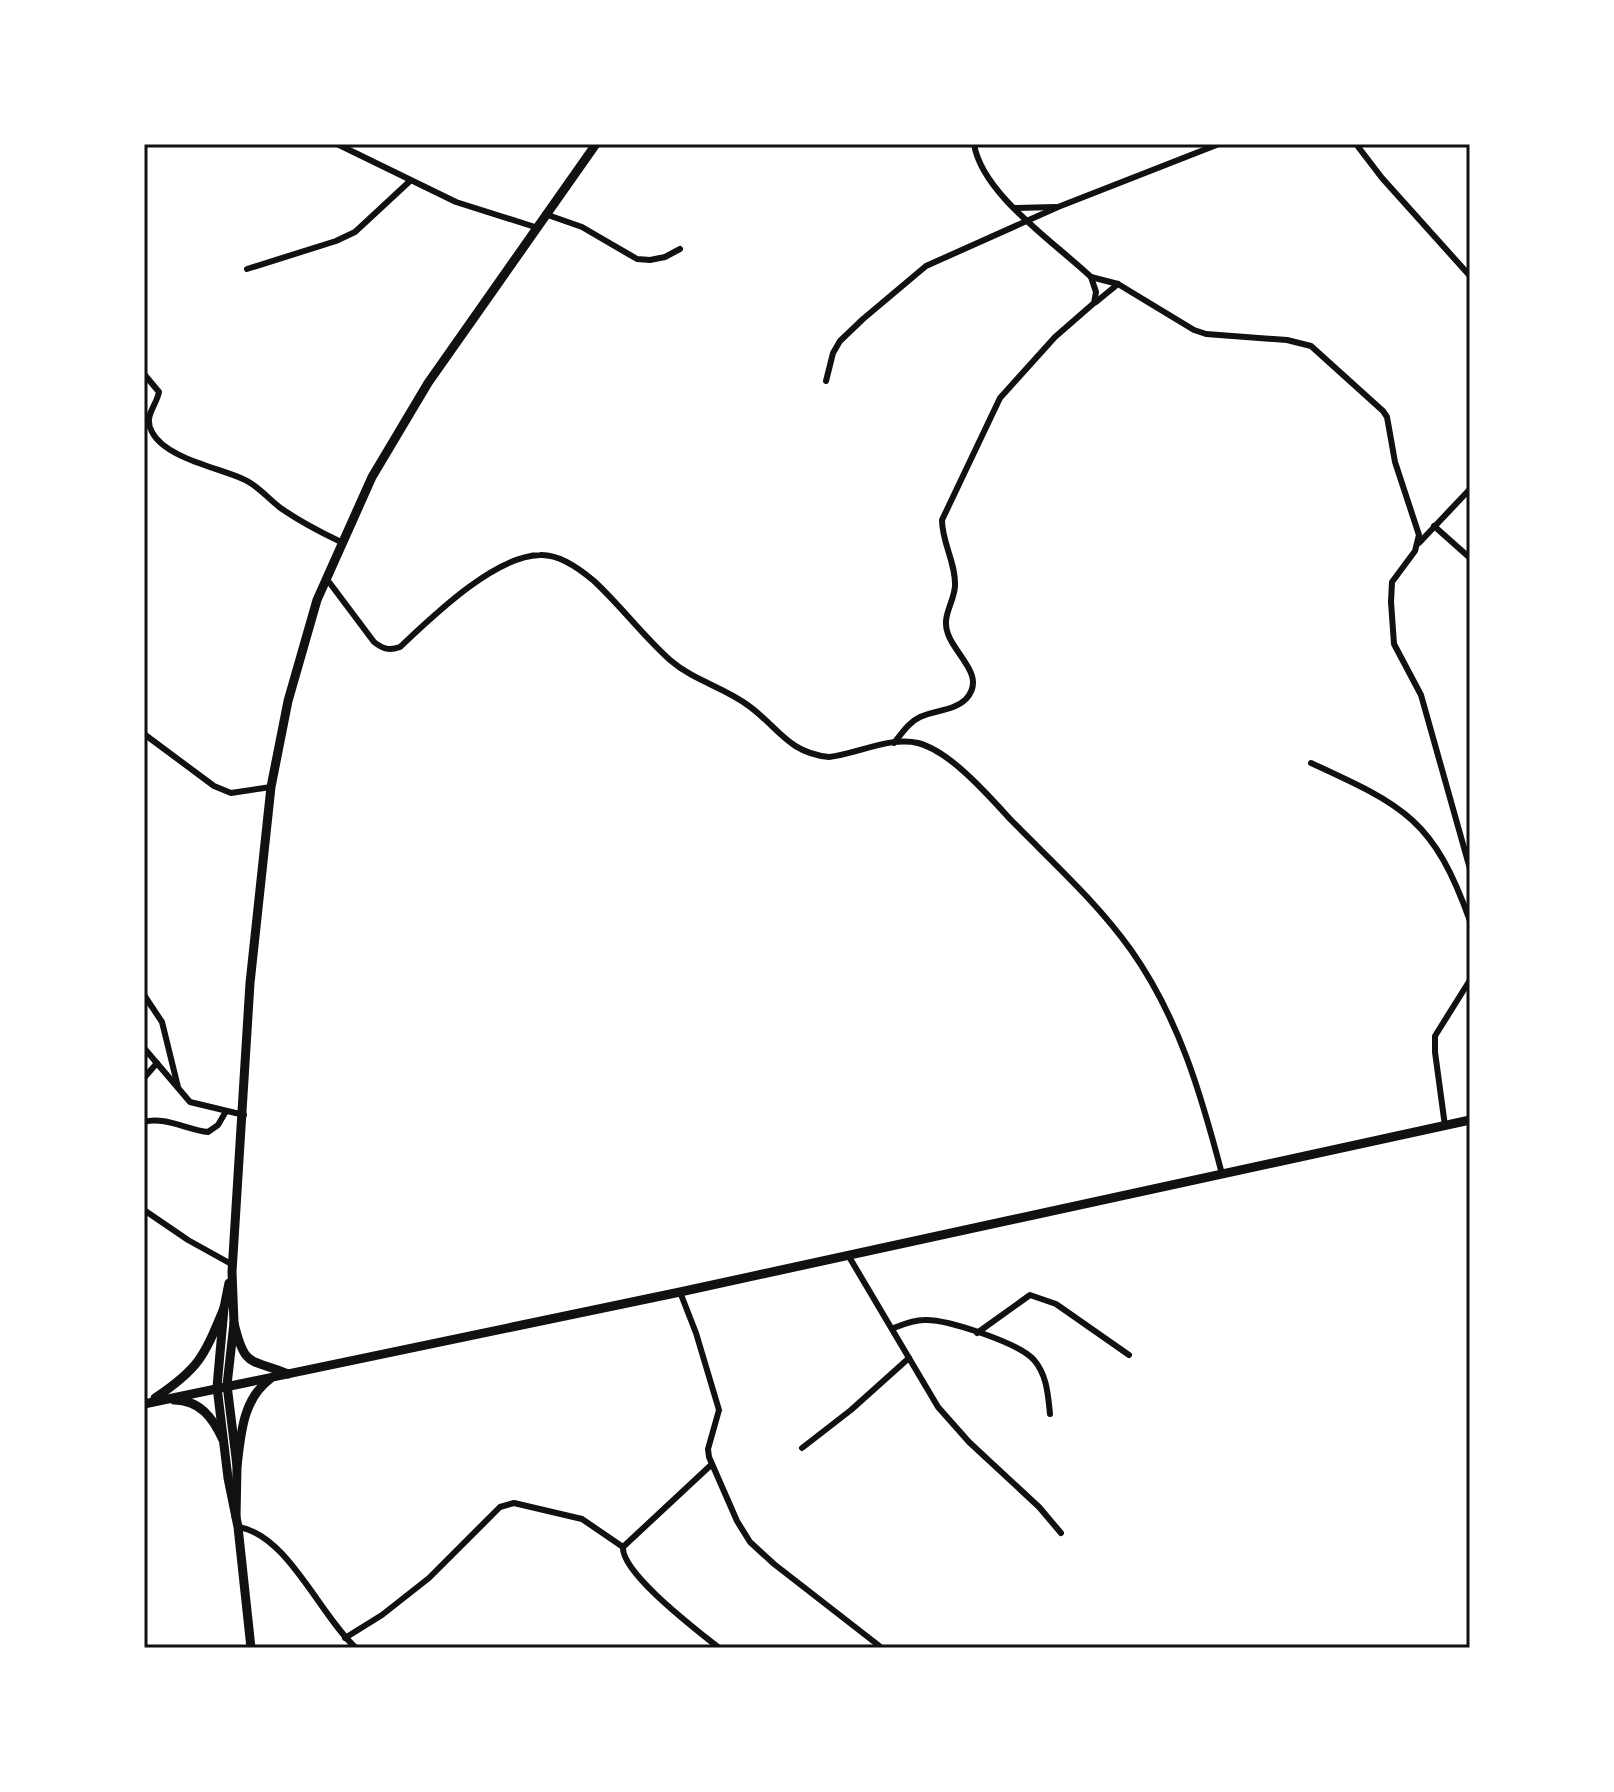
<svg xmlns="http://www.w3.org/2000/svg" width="1614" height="1792" font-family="'Golos Text',sans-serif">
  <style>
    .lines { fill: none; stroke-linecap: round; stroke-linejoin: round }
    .minor { stroke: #111; stroke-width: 6 }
    .primary { stroke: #111; stroke-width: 9 }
    .trunk { stroke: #111; stroke-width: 9 }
    .neatline { fill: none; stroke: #111; stroke-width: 3 }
  </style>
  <rect width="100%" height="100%" fill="#fff"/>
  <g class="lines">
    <g class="minor">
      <polyline points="337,144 456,202 535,227"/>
      <polyline points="1356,144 1382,178 1470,276"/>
      <polyline points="1014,208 1055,207"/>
      <polyline points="545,214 582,227 637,259 650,260 665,257 680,249"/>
      <polyline points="247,269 336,241 355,232 410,181"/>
      <polyline points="1091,277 1118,284 1194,330 1206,334 1287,340 1311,346 1383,411 1387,417 1395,462 1419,535 1415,551 1392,582 1391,602 1394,644 1421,695 1470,869"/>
      <polyline points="1096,302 1118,284"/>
      <path d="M144,374L159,392C156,407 143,416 152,432C165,458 219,468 243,479C258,485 269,500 282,509C301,522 320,532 341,542"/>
      <polyline points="826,381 833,353 840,341 863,319 926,266 1058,207 1219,144"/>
      <polyline points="1434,526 1470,558"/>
      <polyline points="1419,543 1470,489"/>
      <path d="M326,578L374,642C383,649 389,651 400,647C432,617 494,556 540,555C560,554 580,569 594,581C621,606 643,636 670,660C694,681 724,687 749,706C778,727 788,753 829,757C857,754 890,736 918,743C950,751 989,796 1011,820C1052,862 1097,902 1131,950C1179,1018 1201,1094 1222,1174"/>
      <polyline points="144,734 214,786 231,793 271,787"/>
      <path d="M894,743C902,733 909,722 920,717C935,710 954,711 966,699C987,676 955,655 948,634C941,616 954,603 955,586C956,563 942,543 942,520L1000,398L1055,337L1094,303L1096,292L1091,277C1054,242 982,194 974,144"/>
      <path d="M1311,763C1405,806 1434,820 1470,921"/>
      <polyline points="144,995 162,1022 178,1087"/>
      <polyline points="144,1048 190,1102 244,1115"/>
      <polyline points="144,1078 157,1063"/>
      <path d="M144,1122C164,1116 188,1130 208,1132L218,1125L225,1113"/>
      <polyline points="1445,1126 1435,1052 1435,1036 1470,980"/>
      <polyline points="144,1210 188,1240 233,1265"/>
      <polyline points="848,1255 938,1407 969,1442 1039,1507 1061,1533"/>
      <polyline points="680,1292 696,1333 719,1410 708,1449 709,1457 737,1521 750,1542 774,1564 882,1648"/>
      <path d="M894,1328C904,1324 913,1320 924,1320C947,1319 1019,1343 1034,1360C1047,1375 1048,1395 1050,1414"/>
      <polyline points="977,1333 1030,1295 1056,1304 1129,1355"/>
      <polyline points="802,1448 851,1410 909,1358"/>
      <path d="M238,1527C287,1534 319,1614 356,1648"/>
      <polyline points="623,1547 711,1465"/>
      <path d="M345,1638L382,1615L429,1578L500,1507L514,1503L582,1519L623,1547C621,1573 698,1631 719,1648"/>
      <polyline points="144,1646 147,1648"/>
    </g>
    <g class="primary">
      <polyline points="229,1283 224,1308 217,1387 228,1478 238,1527 251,1648"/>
      <polyline points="236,1517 237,1466 227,1385 234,1323 232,1272 250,983 271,787 288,701 317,600 372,477 428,383 596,144"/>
    </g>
    <g class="trunk">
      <path d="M234,1323C245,1369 250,1358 288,1374"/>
      <path d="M155,1398C200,1368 204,1356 224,1308"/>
      <path d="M174,1400C200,1400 213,1418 223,1440"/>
      <polyline points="144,1404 680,1292 1470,1120"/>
      <path d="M237,1466C241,1435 242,1400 270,1379"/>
    </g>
  </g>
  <rect width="1614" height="1792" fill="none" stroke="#ffffff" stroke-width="292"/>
  <rect x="146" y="146" width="1322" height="1500" class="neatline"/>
</svg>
